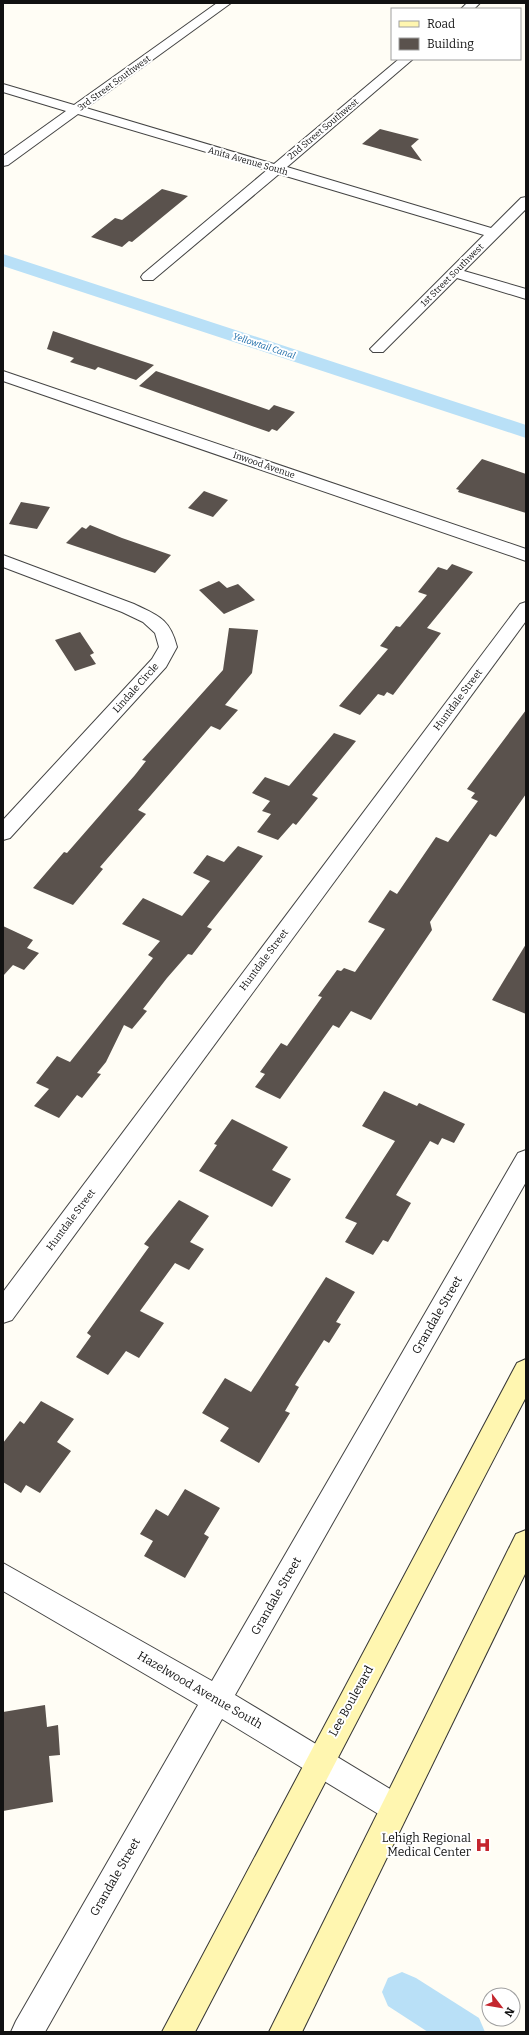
<svg xmlns="http://www.w3.org/2000/svg" width="529" height="2035" font-family="Bitter,serif">
  <style>
    .lines { fill: none; stroke-linecap: round; stroke-linejoin: round }
    .canal { fill: #b9e0f7; fill-rule: evenodd }
    .building { fill: #5a524d }
    .street-casing { stroke: #444; stroke-width: 2 }
    .secondary-casing { stroke: #333; stroke-width: 2 }
    .street { fill: #fff; fill-rule: evenodd }
    .secondary { fill: #fff6b0; fill-rule: evenodd }
    .labels { text-anchor: middle; dominant-baseline: central; stroke-width: 4; stroke-linejoin: round; paint-order: stroke }
    .far-street-label { font-size: 9px; fill: #111; stroke: #fff }
    .far-water-label { font-size: 9px; font-style: italic; fill: #1768a6; stroke: #fff }
    .street-label { font-size: 10px; fill: #111; stroke: #fff }
    .near-street-label { font-size: 12px; fill: #111; stroke: #fff }
    .near-poi-label { font-size: 12px; fill: #111; stroke: #fff; text-anchor: end }
  </style>
  <rect width="100%" height="100%" fill="#fffdf5"/>
  <g class="lines">
    <g class="canal">
      <polygon points="3,254 526,425 526,438 3,266"/>
      <polygon points="402,1972 416,1978 479,2018 485,2032 428,2032 388,2006 382,1992 388,1978"/>
    </g>
  </g>
  <g class="building">
    <polygon points="380,129 419,139 411,146 422,161 362,144"/>
    <polygon points="162,189 188,196 132,242 129,241 122,247 91,237 115,218 122,220"/>
    <polygon points="53,331 91,344 154,365 136,380 98,367 95,370 70,362 74,358 47,349"/>
    <polygon points="156,371 269,410 274,405 295,412 277,431 272,429 269,432 139,386"/>
    <polygon points="482,459 526,474 526,513 458,492 459,490 456,489"/>
    <polygon points="204,491 228,500 213,517 188,508"/>
    <polygon points="21,502 50,507 37,529 9,524"/>
    <polygon points="90,525 122,538 171,555 155,573 66,543 82,527 86,529"/>
    <polygon points="452,564 473,572 427,628 441,633 393,695 387,692 384,696 378,694 360,715 339,706 388,649 380,646 396,626 400,627 427,595 418,592 438,567 447,570"/>
    <polygon points="219,581 227,588 238,584 255,600 224,614 199,590"/>
    <polygon points="229,628 258,630 252,673 225,705 238,710 220,730 211,726 138,810 146,814 100,867 103,869 73,905 33,888 64,852 67,853 135,775 146,761 142,760 223,670"/>
    <polygon points="80,632 94,653 90,655 96,664 75,671 55,640"/>
    <polygon points="526,710 526,794 496,837 490,834 430,922 432,930 371,1020 351,1011 339,1028 333,1025 280,1099 255,1087 265,1074 260,1072 281,1043 287,1046 322,997 318,996 337,970 341,971 344,968 355,972 385,929 368,922 390,890 397,894 436,837 448,842 478,801 471,798 475,793 467,789"/>
    <polygon points="334,733 356,741 312,795 318,798 296,825 293,823 278,840 257,832 271,814 262,811 270,801 252,793 265,777 289,786"/>
    <polygon points="238,846 263,856 207,927 212,929 192,955 188,954 167,978 143,1009 147,1011 132,1029 124,1025 106,1062 97,1073 101,1074 82,1098 77,1095 59,1118 34,1106 49,1089 36,1083 57,1056 70,1062 153,958 148,955 160,941 122,924 143,898 182,916 210,881 193,873 207,855 224,862"/>
    <polygon points="3,926 33,940 27,948 39,953 24,970 13,965 3,976"/>
    <polygon points="526,944 526,1014 492,1000"/>
    <polygon points="384,1091 417,1106 419,1103 465,1124 454,1143 442,1138 438,1145 430,1141 396,1195 411,1203 388,1242 383,1240 373,1255 345,1242 357,1223 345,1218 395,1141 362,1126"/>
    <polygon points="232,1119 288,1147 272,1170 291,1179 272,1207 199,1171 217,1145 214,1144"/>
    <polygon points="179,1200 209,1216 190,1242 204,1249 189,1270 175,1263 140,1311 164,1323 139,1358 126,1351 108,1375 76,1357 91,1336 87,1333 149,1247 144,1244"/>
    <polygon points="326,1277 355,1292 336,1322 341,1324 329,1343 324,1340 295,1385 299,1387 285,1411 290,1413 259,1463 220,1441 229,1428 202,1413 225,1378 251,1392"/>
    <polygon points="41,1401 74,1419 57,1442 71,1451 40,1493 26,1485 21,1493 3,1482 3,1443 20,1421 24,1424"/>
    <polygon points="185,1489 220,1508 204,1534 209,1537 185,1578 144,1556 153,1541 140,1534 156,1509 168,1516"/>
    <polygon points="45,1705 47,1727 58,1725 60,1755 49,1756 53,1802 3,1811 3,1712"/>
  </g>
  <g class="lines">
    <g class="street-casing">
      <g id="street">
        <polygon points="217,3 231,3 86,108 274,164 399,59 413,59 287,167 491,228 521,198 526,197 526,209 464,271 526,289 526,299 457,278 383,352 373,352 370,349 484,235 279,174 153,280 143,280 141,277 143,274 267,170 78,114 8,165 3,166 3,156 66,111 3,92 3,84 74,105"/>
        <polygon points="467,3 480,3 474,9 461,9"/>
        <polygon points="3,371 526,549 526,561 3,381"/>
        <path d="M3,555L134,604C159,616 170,619 177,647L166,667L10,838L3,840V820L152,659L159,647L155,633L143,622L122,612L3,567Z"/>
        <polygon points="526,602 526,621 12,1320 3,1323 3,1292 520,604"/>
        <polygon points="526,1150 526,1182 235,1695 405,1798 410,1808 405,1818 395,1823 385,1818 222,1719 45,2032 11,2032 16,2021 198,1705 3,1591 3,1563 212,1681 518,1153"/>
      </g>
    </g>
    <g class="secondary-casing">
      <g id="secondary">
        <polygon points="526,1359 526,1397 195,2032 162,2032 517,1363"/>
        <polygon points="526,1530 526,1572 302,2032 269,2032 516,1534"/>
      </g>
    </g>
    <use href="#street" class="street"/>
    <use href="#secondary" class="secondary"/>
  </g>
  <defs>
    <g id="hospital-bare" transform="scale(1.2)"><path d="M-5-5h3v3.5h4V-5h3V5h-3V1.5h-4V5h-3Z" fill="#c4262e" stroke="#fff" stroke-width="2.5" paint-order="stroke"/></g>
  </defs>
  <g fill-rule="evenodd">
    <use href="#hospital-bare" x="483" y="1845"/>
  </g>
  <g class="labels">
    <g class="far-street-label">
      <text transform="translate(114 83) rotate(-36)">3rd Street Southwest</text>
      <text transform="translate(323 129) rotate(-40)">2nd Street Southwest</text>
      <text transform="translate(248 161) rotate(16)">Anita Avenue South</text>
      <text transform="translate(452 275) rotate(-45)">1st Street Southwest</text>
      <text transform="translate(264 465) rotate(19)">Inwood Avenue</text>
    </g>
    <g class="far-water-label">
      <text transform="translate(264 346) rotate(18)">Yellowtail Canal</text>
    </g>
    <g class="street-label">
      <text transform="translate(136 688) rotate(-48)">Lindale Circle</text>
      <text transform="translate(458 700) rotate(-53)">Huntdale Street</text>
      <text transform="translate(264 960) rotate(-53)">Huntdale Street</text>
      <text transform="translate(71 1220) rotate(-53)">Huntdale Street</text>
    </g>
    <g class="near-street-label">
      <text transform="translate(437 1315) rotate(-60)">Grandale Street</text>
      <text transform="translate(276 1596) rotate(-60)">Grandale Street</text>
      <text transform="translate(200 1690) rotate(30)">Hazelwood Avenue South</text>
      <text transform="translate(351 1701) rotate(-61)">Lee Boulevard</text>
      <text transform="translate(115 1877) rotate(-60)">Grandale Street</text>
    </g>
    <g class="near-poi-label">
      <text x="471" y="1838">Lehigh Regional<tspan x="471" dy="14">Medical Center</tspan></text>
    </g>
  </g>
  <rect width="529" height="2035" fill="none" stroke="#111111" stroke-width="8"/>
  <rect x="391" y="8" width="130" height="52" fill="#ffffff" stroke="#a0a0a0"/>
  <rect x="399" y="21" width="20" height="6" fill="#fff6b0" stroke="#a0a0a0"/>
  <text x="427" y="28" font-size="12" fill="#111111">Road</text>
  <rect x="399" y="38" width="20" height="12" fill="#5a524d" stroke="#a0a0a0"/>
  <text x="427" y="48" font-size="12" fill="#111111">Building</text>
  <g transform="translate(501 2007) rotate(121)"><circle r="19" fill="#ffffff" stroke="#a0a0a0"/>
  <path d="M0-3L7 15L0 10L-7 15Z" fill="#c4262e"/>
  <text y="-6" font-size="11" font-weight="bold" text-anchor="middle" fill="#111111">N</text>
  </g>
</svg>
